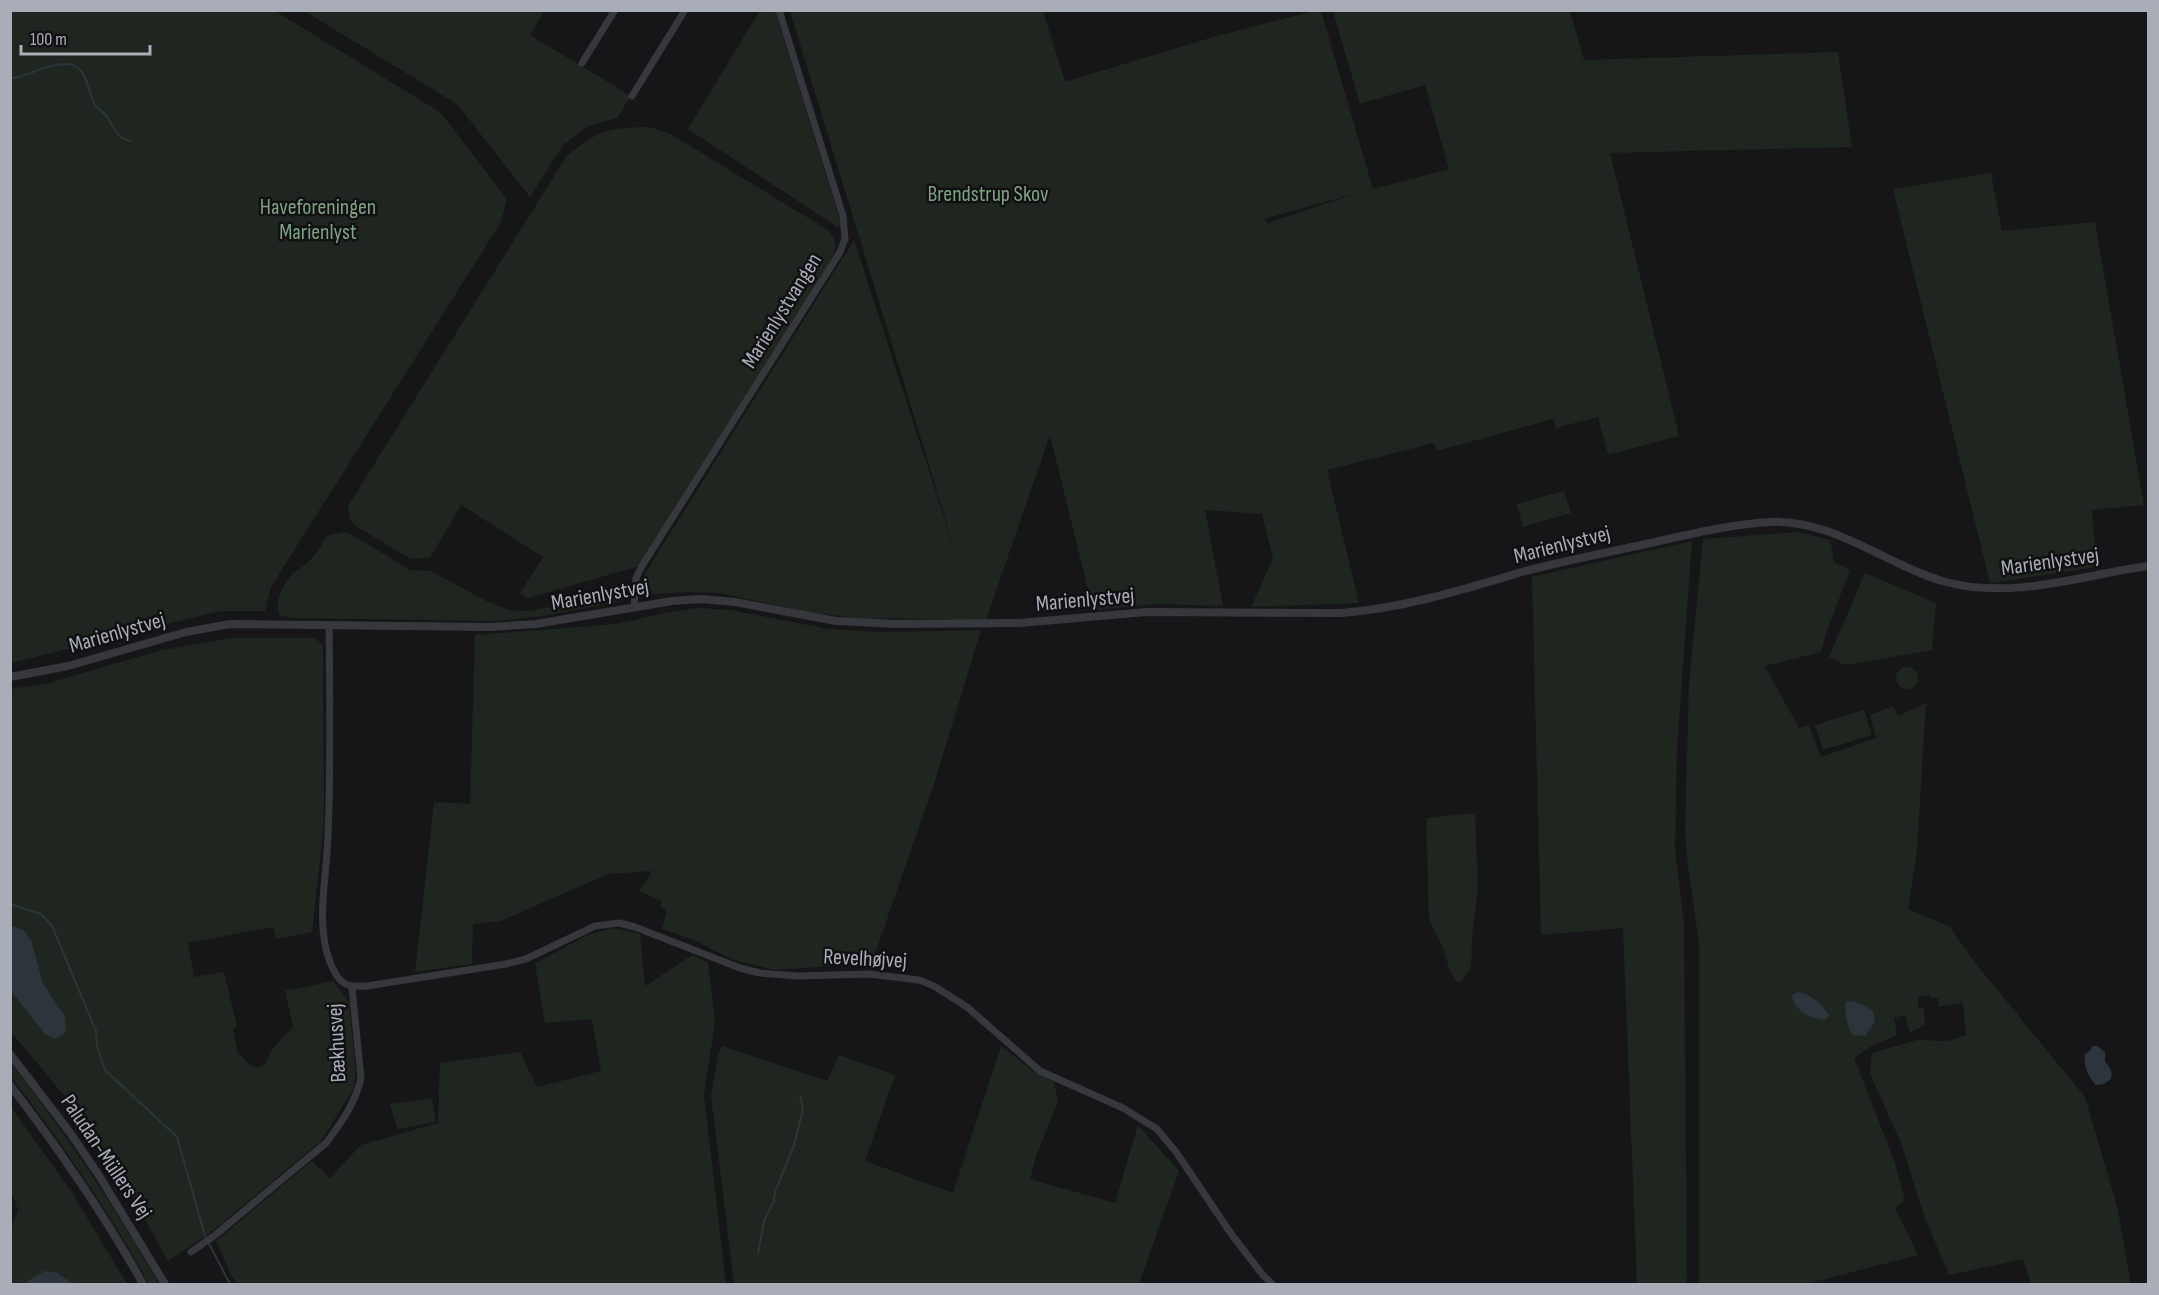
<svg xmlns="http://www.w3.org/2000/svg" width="2159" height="1295" font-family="'Sofia Sans Condensed',sans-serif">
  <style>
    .green { fill: #1e261f; fill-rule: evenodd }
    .water { fill: #2c353c }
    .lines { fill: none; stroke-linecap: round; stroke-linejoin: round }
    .stream { stroke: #2c353c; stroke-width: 2 }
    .minor { stroke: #37383d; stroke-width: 7 }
    .tertiary { stroke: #37383d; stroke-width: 8 }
    .labels { text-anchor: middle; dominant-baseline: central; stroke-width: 5; stroke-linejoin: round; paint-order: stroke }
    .park-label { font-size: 22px; fill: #7fa381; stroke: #111113 }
    .street-label { font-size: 22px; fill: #a8adb8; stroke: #111113 }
  </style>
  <rect width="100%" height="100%" fill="#161618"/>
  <g class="green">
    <polygon points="760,10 775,11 840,220 839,228 688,129"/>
    <polygon points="10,11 275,11 440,112 507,199 501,222 271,587 265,611 220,611 11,663"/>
    <polygon points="304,11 544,11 530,35 631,96 617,118 589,126 563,145 530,197 457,104"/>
    <path d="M790,11H1043L1065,82L1213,37L1314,11H1321L1373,189L1449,169L1425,85L1360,104L1333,11H1570L1584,60L1838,52L1852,147L1610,153L1679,436L1608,455L1598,417L1556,428L1553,419L1437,451L1434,443L1327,470L1359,603L1251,607L1273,558L1262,514L1205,510L1223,606L1158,604L1093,610L1050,435L986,620L855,618L808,612L720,593L689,592L643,595L638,586L649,567L854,240L959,563ZM1354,194L1268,223L1264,219Z"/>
    <path d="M648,127L669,133L828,230C841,246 834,252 826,268L639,566L528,598L520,593L543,557L461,505L430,558L411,559L357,527L350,520L348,506L566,157C598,130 607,128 648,127Z"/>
    <polygon points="1991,173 2002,231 2095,222 2144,505 2092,510 2097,567 1990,583 1893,189"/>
    <polygon points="1564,491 1571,513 1523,527 1517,504"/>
    <path d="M343,532L349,533L410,570L431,571L486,601L509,610L528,611L555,606L575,596L591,593L627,594L625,598L618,602L543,616L496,621L293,618L280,616C273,601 284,581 296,571C301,567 307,564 311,559C318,552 322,544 327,536Z"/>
    <polygon points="1799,532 1830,540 1834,562 1850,570 1826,633 1821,652 1765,666 1799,728 1809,725 1821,757 1876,738 1870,715 1893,706 1898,716 1926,703 1917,850 1908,909 1949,926 1977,965 2085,1097 2117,1206 2131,1284 2031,1284 2023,1259 1949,1275 1925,1218 1901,1143 1870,1074 1872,1053 1917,1040 1948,1041 1966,1035 1963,1003 1939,1007 1938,998 1930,998 1929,995 1918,997 1918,1008 1924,1008 1925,1025 1910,1033 1905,1015 1894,1018 1897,1035 1870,1047 1854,1058 1894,1160 1905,1200 1895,1208 1918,1255 1806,1284 1699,1284 1699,944 1686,850 1685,828 1689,682 1703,539"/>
    <polygon points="1692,541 1677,749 1675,848 1684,924 1687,1284 1637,1284 1623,928 1541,935 1532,577"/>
    <polygon points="1865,573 1936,603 1932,650 1845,665 1829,657"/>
    <polygon points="698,608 732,610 828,629 880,632 981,630 934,784 871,965 830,966 774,970 731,959 694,940 662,929 667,910 660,907 662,901 639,891 652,871 608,874 501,921 473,924 472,964 415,972 434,802 470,804 475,635 616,624 665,613"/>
    <polygon points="229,638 315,638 323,645 324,825 312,932 277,939 273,927 188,943 194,977 224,972 237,1026 233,1029 238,1053 253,1067 260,1067 266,1063 272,1049 293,1027 285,991 333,981 349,1002 356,1075 354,1088 321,1141 209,1234 168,1261 111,1159 62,1093 11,1032 10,689 49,683 158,651"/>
    <circle cx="1907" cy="678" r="11"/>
    <polygon points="1864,710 1872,735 1823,750 1815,725"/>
    <polygon points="1475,813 1478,887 1472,937 1471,966 1462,981 1457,982 1450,971 1442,945 1429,920 1426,818"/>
    <polygon points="613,928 640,934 645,986 692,955 708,963 715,1021 704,1095 726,1284 239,1284 232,1277 216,1241 312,1161 330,1178 361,1145 438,1123 440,1063 520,1052 537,1087 601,1071 592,1019 545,1023 535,963 588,935"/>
    <polygon points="722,1046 827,1081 839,1055 895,1075 865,1161 953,1193 1001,1046 1030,1069 1054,1082 1058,1102 1036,1156 1030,1179 1115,1203 1138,1125 1179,1171 1139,1284 734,1284 711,1096 718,1054"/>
    <path d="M11,1063C65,1133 115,1207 159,1284H149C109,1211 61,1142 11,1076Z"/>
    <polygon points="432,1098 436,1122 397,1129 390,1104"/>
    <polygon points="11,1107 71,1191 127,1284 74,1284 57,1273 32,1278 24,1284 11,1284 10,1232 18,1210 11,1190"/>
  </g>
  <g class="water">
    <polygon points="10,925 23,930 31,940 43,984 65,1017 66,1028 64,1034 55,1039 45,1034 11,991"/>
    <path d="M1798,992C1813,995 1820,1003 1829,1015L1825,1020C1810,1018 1794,1011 1792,995Z"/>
    <path d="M1853,1001L1863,1005L1873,1011L1875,1022L1865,1036L1852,1035C1847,1025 1844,1013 1846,1002Z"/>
    <path d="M2093,1046H2097L2105,1052V1062C2110,1067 2113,1071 2111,1079L2104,1084L2096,1085C2088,1077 2083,1065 2085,1054L2090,1051Z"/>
    <polygon points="45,1271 57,1273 74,1284 24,1284 32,1278"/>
  </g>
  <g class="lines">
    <g class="stream">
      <path d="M10,79C28,76 47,64 64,64C89,63 86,90 95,105C99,110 105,113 108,118C115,129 116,137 130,141"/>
      <polyline points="10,904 41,914 52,926 96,1031 97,1046 105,1070 177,1137 205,1236 230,1284"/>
      <polyline points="758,1253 764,1221 774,1201 775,1192 794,1145 803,1109 800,1096"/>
    </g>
    <g class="minor">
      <polyline points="582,63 615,10"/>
      <polyline points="632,96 685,10"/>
      <polyline points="634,607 636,578 642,566 840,252 845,239 843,216 779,10"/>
      <path d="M329,625C330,695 331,765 328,835C327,876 315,923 330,962C338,983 345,988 367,986L506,964L526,959L595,926L619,923L635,927L740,968L760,973L797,976L869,974L919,980L934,986L967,1007L1040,1071L1123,1108L1157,1129L1176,1152L1232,1235L1262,1274L1272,1284"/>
      <path d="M191,1252L214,1236L326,1143C341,1123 356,1102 361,1078L352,988"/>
    </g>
    <g class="tertiary">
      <path d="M10,677L68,666L186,632L230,624L489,627L536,624L672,601L701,599L735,602L836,621L897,624L1020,623L1146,612L1341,613C1404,608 1462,590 1522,572C1563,561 1605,553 1646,544C1687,535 1730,524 1771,522C1835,519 1887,566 1946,582C2014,600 2082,575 2148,566"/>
      <polyline points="10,1054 71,1134 98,1174 165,1284"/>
      <path d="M10,1085C59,1149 104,1214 143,1284"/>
    </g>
  </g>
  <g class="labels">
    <g class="park-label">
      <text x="988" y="194">Brendstrup Skov</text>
      <text x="318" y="207">Haveforeningen<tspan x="318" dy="25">Marienlyst</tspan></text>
    </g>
    <g class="street-label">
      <text transform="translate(782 311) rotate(-58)">Marienlystvangen</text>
      <text transform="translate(1562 545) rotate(-14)">Marienlystvej</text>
      <text transform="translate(2050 562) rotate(-8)">Marienlystvej</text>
      <text transform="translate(600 595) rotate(-10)">Marienlystvej</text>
      <text transform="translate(1085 600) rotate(-5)">Marienlystvej</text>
      <text transform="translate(117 633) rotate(-16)">Marienlystvej</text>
      <text transform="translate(865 959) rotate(3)">Revelhøjvej</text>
      <text transform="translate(337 1043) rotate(-93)">Bækhusvej</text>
      <text transform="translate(106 1157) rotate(56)">Paludan-Müllers Vej</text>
    </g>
  </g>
  <rect width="2159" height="1295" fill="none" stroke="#a8adb8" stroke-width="24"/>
  <path d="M21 45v9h129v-9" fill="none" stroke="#a8adb8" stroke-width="3"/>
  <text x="30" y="45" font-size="18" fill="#a8adb8" stroke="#111113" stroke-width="4.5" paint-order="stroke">100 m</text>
</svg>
